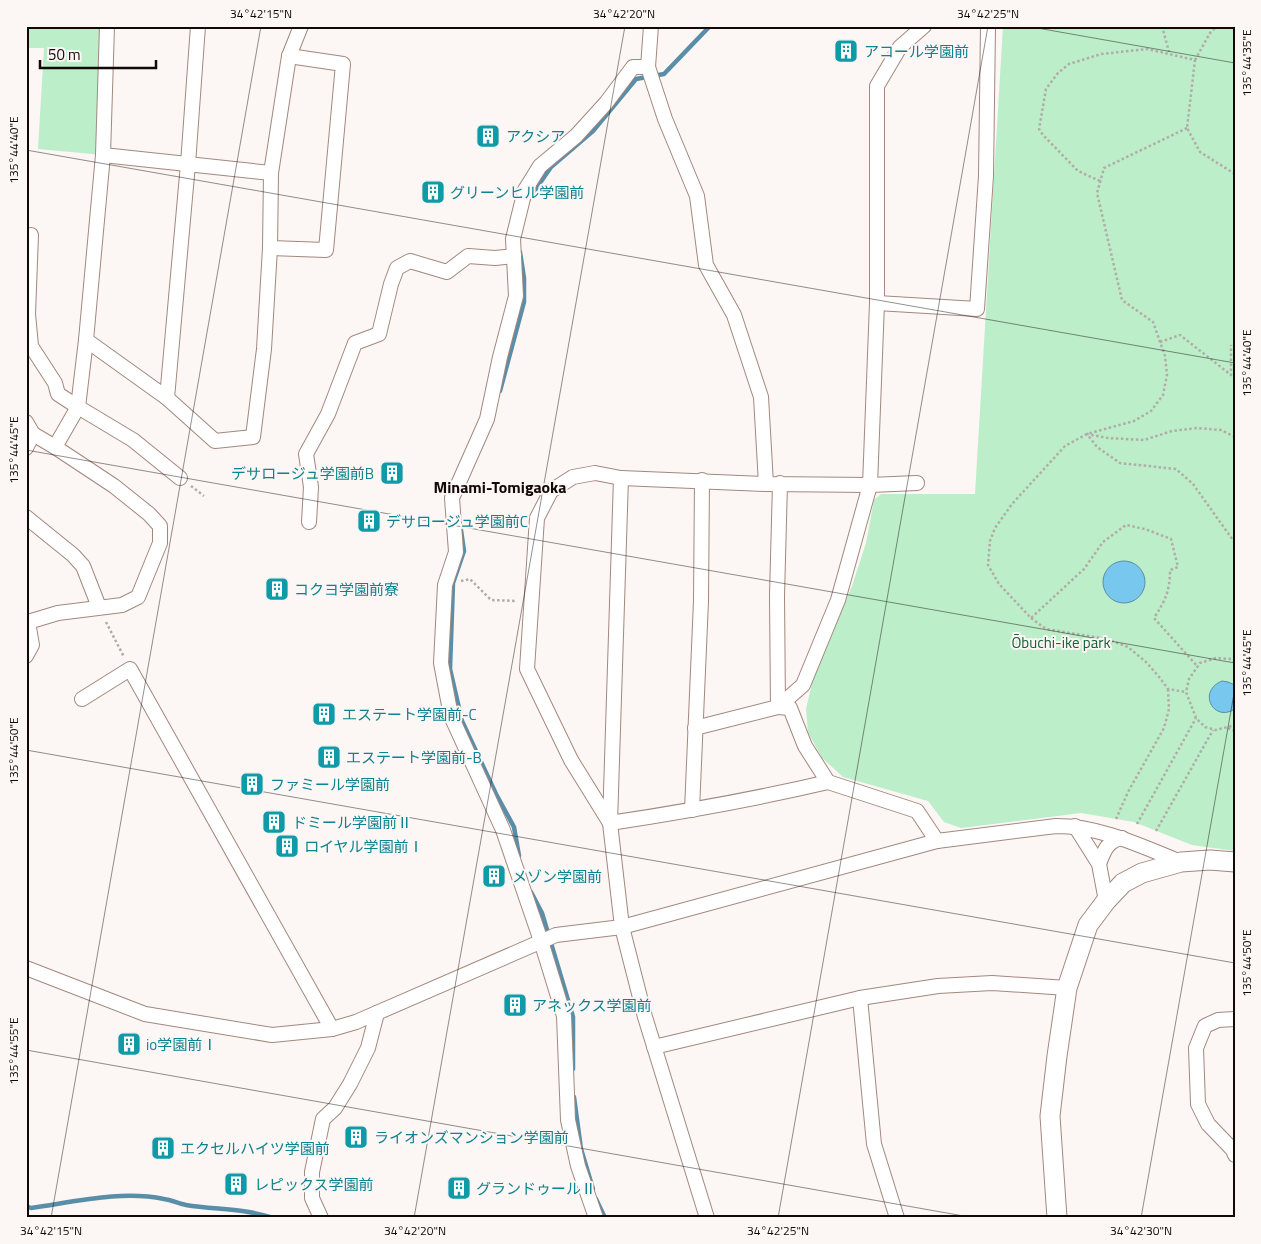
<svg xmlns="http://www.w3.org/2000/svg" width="1261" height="1244" font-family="'Titillium Web','Noto Sans JP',sans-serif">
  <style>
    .green { fill: #bbeec9 }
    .water { fill: #77c7ef; stroke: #598ea9 }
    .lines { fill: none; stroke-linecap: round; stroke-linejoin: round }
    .stream { stroke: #598ea9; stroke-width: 4.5 }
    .street-casing { stroke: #a2887e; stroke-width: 16 }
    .secondary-casing { stroke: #a2887e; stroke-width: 21 }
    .path { stroke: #b2aca9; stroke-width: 2.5; stroke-dasharray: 2.5 2.5; stroke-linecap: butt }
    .street { stroke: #fff; stroke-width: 14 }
    .secondary { stroke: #fff; stroke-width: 19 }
    .ticks { fill: none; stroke: #120906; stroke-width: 1; stroke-opacity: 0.45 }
    .labels { text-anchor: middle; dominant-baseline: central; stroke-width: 4; stroke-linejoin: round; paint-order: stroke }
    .culture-label { font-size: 15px; fill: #0d838f; stroke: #fcf6f4; text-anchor: start }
    .park-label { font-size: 15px; fill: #146237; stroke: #fcf6f4 }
    .neighbourhood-label { font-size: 16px; font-weight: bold; fill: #120906; stroke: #fcf6f4 }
    .neatline { fill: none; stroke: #120906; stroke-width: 2 }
    .ticks-label { font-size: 12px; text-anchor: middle; fill: #120906 }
  </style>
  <rect width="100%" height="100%" fill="#fcf6f4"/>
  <g class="green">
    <polygon points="26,26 107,26 103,155 38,149 44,48 26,48"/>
    <polygon points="1003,26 1235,26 1235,851 1192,845 1134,822 1081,813 961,828 944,822 928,801 843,777 822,758 808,732 806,709 814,675 852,586 866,543 874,500 881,494 975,494"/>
  </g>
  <g class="water">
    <circle cx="1124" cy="582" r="21"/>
    <path d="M1222,681L1228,682L1235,685V709C1213,723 1197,691 1222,681Z"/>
  </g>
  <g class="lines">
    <g class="stream">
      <polyline points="529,199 551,167 593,131 636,79 664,74 710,26"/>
      <polyline points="500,391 524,302 524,278 520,252"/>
      <polyline points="461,530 464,551 453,583 450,669 462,721 496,794 514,827 519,856"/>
      <polyline points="531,892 542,913 573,1017 573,1069"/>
      <polyline points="574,1097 581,1149 593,1189"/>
      <polyline points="596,1199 605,1218"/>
      <path d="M26,1206L31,1208C74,1202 121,1190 164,1199C172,1200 179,1204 186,1205C216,1210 244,1208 273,1218"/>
    </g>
    <g class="street-casing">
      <g id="street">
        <polyline points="107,26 103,155 86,340 167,398 215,441 253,437 264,349 270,248 271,173 289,56 301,26"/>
        <polyline points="651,26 648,67 665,119 697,196 706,265 734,315 761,397 766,484"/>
        <polyline points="103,155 271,173"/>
        <polyline points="31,235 28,314 31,346 55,383 58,394 78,407 55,447"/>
        <polyline points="270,248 326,250 343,64 289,56"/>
        <polyline points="877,303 977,309 986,176 988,26"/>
        <polyline points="86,340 78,407 133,440 180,478"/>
        <polyline points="167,398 188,164 198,26"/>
        <polyline points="26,422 33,434 55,447 114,486 149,514 160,526 160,543 138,597 122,605 58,613 28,622"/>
        <polyline points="26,448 33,434"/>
        <polyline points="621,478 610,823 622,927 645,1017 707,1218"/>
        <polyline points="780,483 777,596 778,707 790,708 805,746 828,782 917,811 937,841"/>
        <polyline points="26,517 73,555 83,566 99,607"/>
        <polyline points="309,522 311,487 306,454 328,414 355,343 379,334 391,284 397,268 410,261 447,272 468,256 495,258 514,256"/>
        <polyline points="26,621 28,622 32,645 26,656"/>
        <polyline points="82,699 130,669 332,1029"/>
        <polyline points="695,728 778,707 803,685 838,600 870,485 877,303 877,86 900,47 924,26"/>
        <path d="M828,782C756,799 683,812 610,823L571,760L527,669L537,518L551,491L573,477L595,473L621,478L766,484L870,485L917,483"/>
        <polyline points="692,810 701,601 702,480"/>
        <polyline points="1075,826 1099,864 1106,901"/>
        <path d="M1099,864C1104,851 1107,841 1122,838"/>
        <path d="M26,968L145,1014L272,1035L332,1029L356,1022L556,935L622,927L937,841L1056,826C1100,826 1141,846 1181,862"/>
        <polyline points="860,998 874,1144 897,1218"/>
        <polyline points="1235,1019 1218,1020 1205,1026 1196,1048 1198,1104 1208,1124 1233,1150 1235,1155"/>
        <polyline points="654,1047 860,998 938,986 992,983 1067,988"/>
        <polyline points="321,1218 312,1198 312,1172 323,1119 335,1108 350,1084 368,1048 377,1013"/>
        <polyline points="596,1218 578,1166 568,1120 564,1016 541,941 503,830 451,716 441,663 445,585 456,552 452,498 487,419 500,357 516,296 513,239 525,190 540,166 576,136 606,103 633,67 648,67"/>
      </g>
    </g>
    <g class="secondary-casing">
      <polyline id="secondary" points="1057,1218 1050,1116 1057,1056 1067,988 1088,925 1106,901 1123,883 1142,873 1181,862 1210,860 1235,862"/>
    </g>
    <g class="path">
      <polyline points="1067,26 1068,26"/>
      <polyline points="1162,26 1169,52"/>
      <polyline points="1195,60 1210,33 1217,26"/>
      <path d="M1187,128L1104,168L1097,193L1122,300L1153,322L1165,356L1167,375L1163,395L1151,411L1134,421L1087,434L1065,446L1012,504L995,528L990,541L988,565L999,584L1031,618L1084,569L1103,542L1126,525L1145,529L1171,539L1178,567L1170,570C1170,591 1165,601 1154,618L1198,667"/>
      <polyline points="1100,181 1078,171 1043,135 1039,129 1046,89 1058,73 1069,64 1101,54 1147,49 1195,60 1187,128 1200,152 1235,174"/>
      <polyline points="1160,342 1180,335 1231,375 1231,345"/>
      <polyline points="1235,437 1221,430 1197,428 1172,431 1144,440 1108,438 1087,434 1097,447 1120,463 1176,469 1193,484 1235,543"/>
      <polyline points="191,486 204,496"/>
      <polyline points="461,581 470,579 491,600 517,601"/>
      <polyline points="1031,618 1046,629 1107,639 1128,647 1146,662 1160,678 1168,689 1186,692"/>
      <polyline points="106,622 124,657"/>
      <polyline points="1235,662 1231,659 1216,658 1200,663 1189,679 1186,692 1196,718 1205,727 1216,730 1235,725"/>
      <polyline points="1228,728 1235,731"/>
      <polyline points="1116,819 1128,792 1164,728 1169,709 1168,689"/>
      <polyline points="1137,824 1196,718"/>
      <polyline points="1156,831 1213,730"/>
    </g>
    <use href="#street" class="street"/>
    <use href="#secondary" class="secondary"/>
  </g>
  <path class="ticks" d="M1026,26L1235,63M26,150L1235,363M26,450L1235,663M26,750L1235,963M26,1050L975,1218M51,1218L261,26M414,1218L625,26M778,1218L988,26M1141,1218L1235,688"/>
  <defs>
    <g id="building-square" transform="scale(1.25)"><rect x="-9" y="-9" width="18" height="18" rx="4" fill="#0f9aa8" stroke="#fcf6f4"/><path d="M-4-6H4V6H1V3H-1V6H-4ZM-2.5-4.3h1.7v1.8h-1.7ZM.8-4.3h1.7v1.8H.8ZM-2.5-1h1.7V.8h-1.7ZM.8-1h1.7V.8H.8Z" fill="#fff"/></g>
  </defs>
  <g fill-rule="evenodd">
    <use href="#building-square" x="846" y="51"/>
    <use href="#building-square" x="488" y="136"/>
    <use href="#building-square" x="433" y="192"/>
    <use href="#building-square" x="392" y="473"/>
    <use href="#building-square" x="369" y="521"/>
    <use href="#building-square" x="277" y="589"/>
    <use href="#building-square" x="324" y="714"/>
    <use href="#building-square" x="329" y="757"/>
    <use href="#building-square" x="252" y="784"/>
    <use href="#building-square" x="274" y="822"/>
    <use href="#building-square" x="287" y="846"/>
    <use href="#building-square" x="494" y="876"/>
    <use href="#building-square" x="515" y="1005"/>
    <use href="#building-square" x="129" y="1044"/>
    <use href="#building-square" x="356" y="1137"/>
    <use href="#building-square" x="163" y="1148"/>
    <use href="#building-square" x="236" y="1184"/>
    <use href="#building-square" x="459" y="1188"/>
  </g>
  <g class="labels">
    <g class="culture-label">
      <text x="864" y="51">アコール学園前</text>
      <text x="506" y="136">アクシア</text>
      <text x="450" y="192">グリーンヒル学園前</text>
      <text x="374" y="473" text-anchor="end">デサロージュ学園前B</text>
      <text x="386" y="521">デサロージュ学園前C</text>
      <text x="294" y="589">コクヨ学園前寮</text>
      <text x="342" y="714">エステート学園前-C</text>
      <text x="346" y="757">エステート学園前-B</text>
      <text x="270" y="784">ファミール学園前</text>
      <text x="292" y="822">ドミール学園前Ⅱ</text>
      <text x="304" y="846">ロイヤル学園前Ⅰ</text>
      <text x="512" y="876">メゾン学園前</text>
      <text x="532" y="1005">アネックス学園前</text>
      <text x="146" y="1044">io学園前Ⅰ</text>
      <text x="374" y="1137">ライオンズマンション学園前</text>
      <text x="180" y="1148">エクセルハイツ学園前</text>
      <text x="254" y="1184">レピックス学園前</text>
      <text x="476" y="1188">グランドゥールⅡ</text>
    </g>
    <g class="park-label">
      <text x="1061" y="642">Ōbuchi-ike park</text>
    </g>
    <g class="neighbourhood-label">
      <text x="500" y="487">Minami-Tomigaoka</text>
    </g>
  </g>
  <rect width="1261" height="1244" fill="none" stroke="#fcf6f4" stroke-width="55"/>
  <path d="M40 60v8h116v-8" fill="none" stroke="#120906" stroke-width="2.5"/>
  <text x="48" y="60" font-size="15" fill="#120906" stroke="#fcf6f4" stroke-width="4" paint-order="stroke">50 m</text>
  <rect x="28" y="28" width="1206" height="1188" class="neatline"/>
  <g class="ticks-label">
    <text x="261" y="18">34°42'15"N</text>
    <text x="624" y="18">34°42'20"N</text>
    <text x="988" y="18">34°42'25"N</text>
    <text transform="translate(1247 63) rotate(-90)" y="4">135°44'35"E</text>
    <text transform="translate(14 150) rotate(-90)" y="4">135°44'40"E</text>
    <text transform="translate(1247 363) rotate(-90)" y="4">135°44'40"E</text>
    <text transform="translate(14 450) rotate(-90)" y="4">135°44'45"E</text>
    <text transform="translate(1247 663) rotate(-90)" y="4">135°44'45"E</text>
    <text transform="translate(14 751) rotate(-90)" y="4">135°44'50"E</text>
    <text transform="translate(1247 963) rotate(-90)" y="4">135°44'50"E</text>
    <text transform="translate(14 1051) rotate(-90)" y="4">135°44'55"E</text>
    <text x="51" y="1235">34°42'15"N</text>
    <text x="415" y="1235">34°42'20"N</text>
    <text x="778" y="1235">34°42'25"N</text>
    <text x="1141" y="1235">34°42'30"N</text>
  </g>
</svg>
